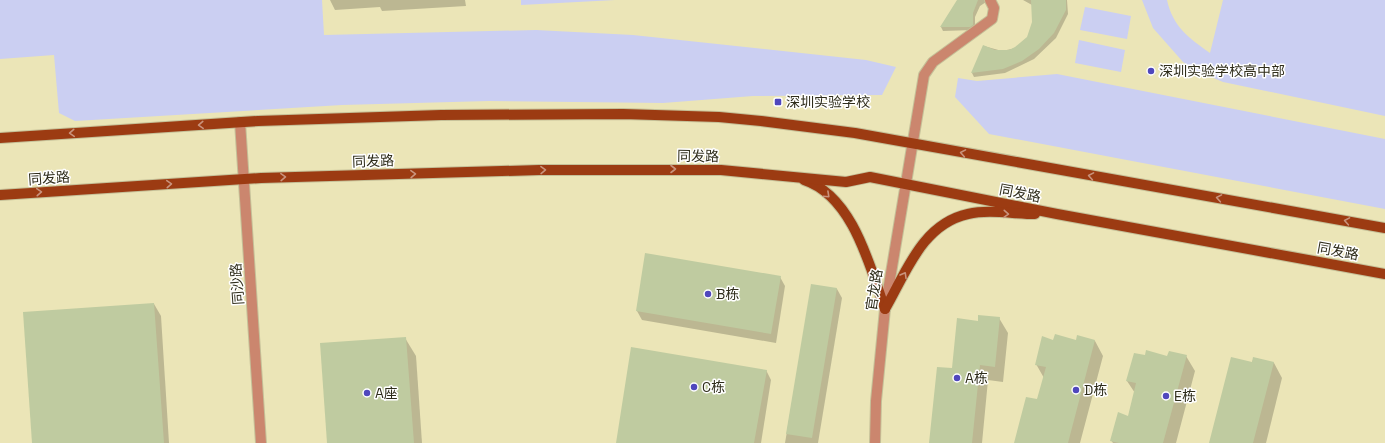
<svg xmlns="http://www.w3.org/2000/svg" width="1385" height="443" font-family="'Space Grotesk','Noto Sans SC',sans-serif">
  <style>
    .green { fill: #cbcff2 }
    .shadow { fill: #0003 }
    .building { fill: #bfcba0 }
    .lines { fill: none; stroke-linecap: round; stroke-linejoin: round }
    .minor-casing { stroke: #c5c098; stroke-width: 12 }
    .major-casing { stroke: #c5c098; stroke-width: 12 }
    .minor { stroke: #cb866e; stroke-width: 10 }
    .major { stroke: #9c3b12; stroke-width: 10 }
    .oneway { stroke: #c9937d }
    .poi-dot { fill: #4f47bd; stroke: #fff; stroke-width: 1.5 }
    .labels { text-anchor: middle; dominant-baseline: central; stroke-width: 3; stroke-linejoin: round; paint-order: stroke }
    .poi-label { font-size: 14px; fill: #2f2d1b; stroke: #fff; text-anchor: start }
    .street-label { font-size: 14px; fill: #2f2d1b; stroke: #fff }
  </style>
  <rect width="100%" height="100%" fill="#ebe5b7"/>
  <g class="green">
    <polygon points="0,0 322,0 324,35 536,30 633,35 866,60 896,67 882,95 753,96 663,103 489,101 342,105 75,121 59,113 54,55 0,59"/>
    <polygon points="521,0 615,0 521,5"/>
    <path d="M1142,0H1167C1173,27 1189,38 1210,53L1223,0H1385V116L1223,82L1197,71L1183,62L1153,28Z"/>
    <polygon points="1085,7 1131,16 1127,39 1080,30"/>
    <polygon points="1079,40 1125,50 1121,72 1075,63"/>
    <polygon points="1057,74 1385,139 1385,209 989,134 955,97 958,78 977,81"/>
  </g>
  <g class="shadow">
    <polygon points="330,0 465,0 466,6 382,11 380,7 335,10"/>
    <polygon points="959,0 989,0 980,6 975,17 975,29 973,30 943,31 941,27"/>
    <polygon points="1023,0 1067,0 1068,14 1056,38 1034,59 1005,73 974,77 972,73 984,46 1002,51 1016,48 1028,37 1033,22 1032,5"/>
    <polygon points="780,277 785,286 776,343 642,320 637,311"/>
    <polygon points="812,285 837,289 842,298 818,443 785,443"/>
    <polygon points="154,304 161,316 169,443 33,443"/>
    <polygon points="999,318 1008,333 1003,382 988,380 982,443 930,443 953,369 978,322"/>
    <polygon points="405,338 416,356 422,443 328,443"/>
    <polygon points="1054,341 1095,341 1103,356 1080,443 1035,443 1037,401 1044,378 1036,364"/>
    <polygon points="1186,356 1195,371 1176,443 1113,443 1111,440 1129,417 1135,393 1127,381 1145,357"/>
    <polygon points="1254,358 1274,363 1282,378 1266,443 1210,443"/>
    <polygon points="766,370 771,380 761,443 617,443"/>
  </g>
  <g class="building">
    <polygon points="957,0 978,0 973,13 973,25 970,27 940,27"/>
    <polygon points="1031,0 1066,0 1066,10 1054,33 1039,49 1022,61 1003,69 971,73 983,45 995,50 1009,50 1015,47 1027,37 1032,22"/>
    <polygon points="645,253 781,276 771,334 636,311"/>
    <polygon points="811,284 837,288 812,438 786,434"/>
    <polygon points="154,303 164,443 32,443 23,312"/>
    <polygon points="978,315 1000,317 995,367 980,365 972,443 929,443 937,367 952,368 957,318 978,321"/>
    <polygon points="1055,334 1076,340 1077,335 1095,340 1068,443 1014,443 1026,397 1037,399 1046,367 1035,365 1042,336 1053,340"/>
    <polygon points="406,337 414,443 327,443 320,343"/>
    <polygon points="631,347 767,370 754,443 616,443"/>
    <polygon points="1146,350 1167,356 1169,351 1187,355 1163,443 1119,443 1110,441 1118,412 1128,416 1136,383 1126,381 1134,353 1145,355"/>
    <polygon points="1231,357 1252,362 1253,357 1274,362 1253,443 1209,443"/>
  </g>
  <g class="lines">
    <g class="minor-casing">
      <g id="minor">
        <polyline points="240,122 261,443"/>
        <polyline points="875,443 876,401 885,309 924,75 933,62 992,19 994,8 990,0"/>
      </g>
    </g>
    <g class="major-casing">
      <g id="major">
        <polyline points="0,138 258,121 441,115 623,114 719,117 761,121 855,133 1385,228"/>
        <path d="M804,180C853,196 870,267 885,309"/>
        <polyline points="0,195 261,178 539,170 721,170 846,182 870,177 1057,214 1385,274"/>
        <path d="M885,309C906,273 922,224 968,214C989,209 1013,214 1035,214"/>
      </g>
    </g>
    <use href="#minor" class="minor"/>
    <use href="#major" class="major"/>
  </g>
  <defs><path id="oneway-chevron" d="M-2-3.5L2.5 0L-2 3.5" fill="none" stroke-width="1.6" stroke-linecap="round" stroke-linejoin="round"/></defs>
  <g class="oneway">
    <use href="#oneway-chevron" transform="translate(201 125) rotate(177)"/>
    <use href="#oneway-chevron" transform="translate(72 133) rotate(176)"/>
    <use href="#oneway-chevron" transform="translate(963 153) rotate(-170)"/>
    <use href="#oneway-chevron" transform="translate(673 169)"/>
    <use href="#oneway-chevron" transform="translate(543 170) rotate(-1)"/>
    <use href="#oneway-chevron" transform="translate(413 174) rotate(-2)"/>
    <use href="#oneway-chevron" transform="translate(1091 176) rotate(-170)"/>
    <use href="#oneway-chevron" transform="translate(283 177) rotate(-2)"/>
    <use href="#oneway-chevron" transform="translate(169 184) rotate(-4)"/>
    <use href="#oneway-chevron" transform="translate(39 192) rotate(-4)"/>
    <use href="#oneway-chevron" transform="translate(827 195) rotate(43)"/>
    <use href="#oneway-chevron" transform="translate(1219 198) rotate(-170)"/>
    <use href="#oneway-chevron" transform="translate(1006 214) rotate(4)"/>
    <use href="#oneway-chevron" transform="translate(1347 221) rotate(-170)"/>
    <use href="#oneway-chevron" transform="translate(904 275) rotate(-60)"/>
  </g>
  <g class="poi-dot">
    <circle cx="1151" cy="71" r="4"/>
    <rect x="774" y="98" width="8" height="8" rx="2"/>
    <circle cx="708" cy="294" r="4"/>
    <circle cx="957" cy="378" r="4"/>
    <circle cx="694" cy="387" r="4"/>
    <circle cx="1076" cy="390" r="4"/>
    <circle cx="367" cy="393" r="4"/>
    <circle cx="1166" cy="396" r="4"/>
  </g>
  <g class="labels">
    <g class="poi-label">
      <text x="1159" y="71">深圳实验学校高中部</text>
      <text x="786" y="102">深圳实验学校</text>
      <text x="716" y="294">B栋</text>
      <text x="965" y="378">A栋</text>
      <text x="702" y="387">C栋</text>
      <text x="1084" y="390">D栋</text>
      <text x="375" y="393">A座</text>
      <text x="1174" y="396">E栋</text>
    </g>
    <g class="street-label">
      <text transform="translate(698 156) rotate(1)">同发路</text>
      <text transform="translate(373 161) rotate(-2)">同发路</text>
      <text transform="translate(49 178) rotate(-4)">同发路</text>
      <text transform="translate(1020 193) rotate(11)">同发路</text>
      <text transform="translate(1338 251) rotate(10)">同发路</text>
      <text transform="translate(237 284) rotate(-94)">同沙路</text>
      <text transform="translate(874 290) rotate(-81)">官龙路</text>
    </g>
  </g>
</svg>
